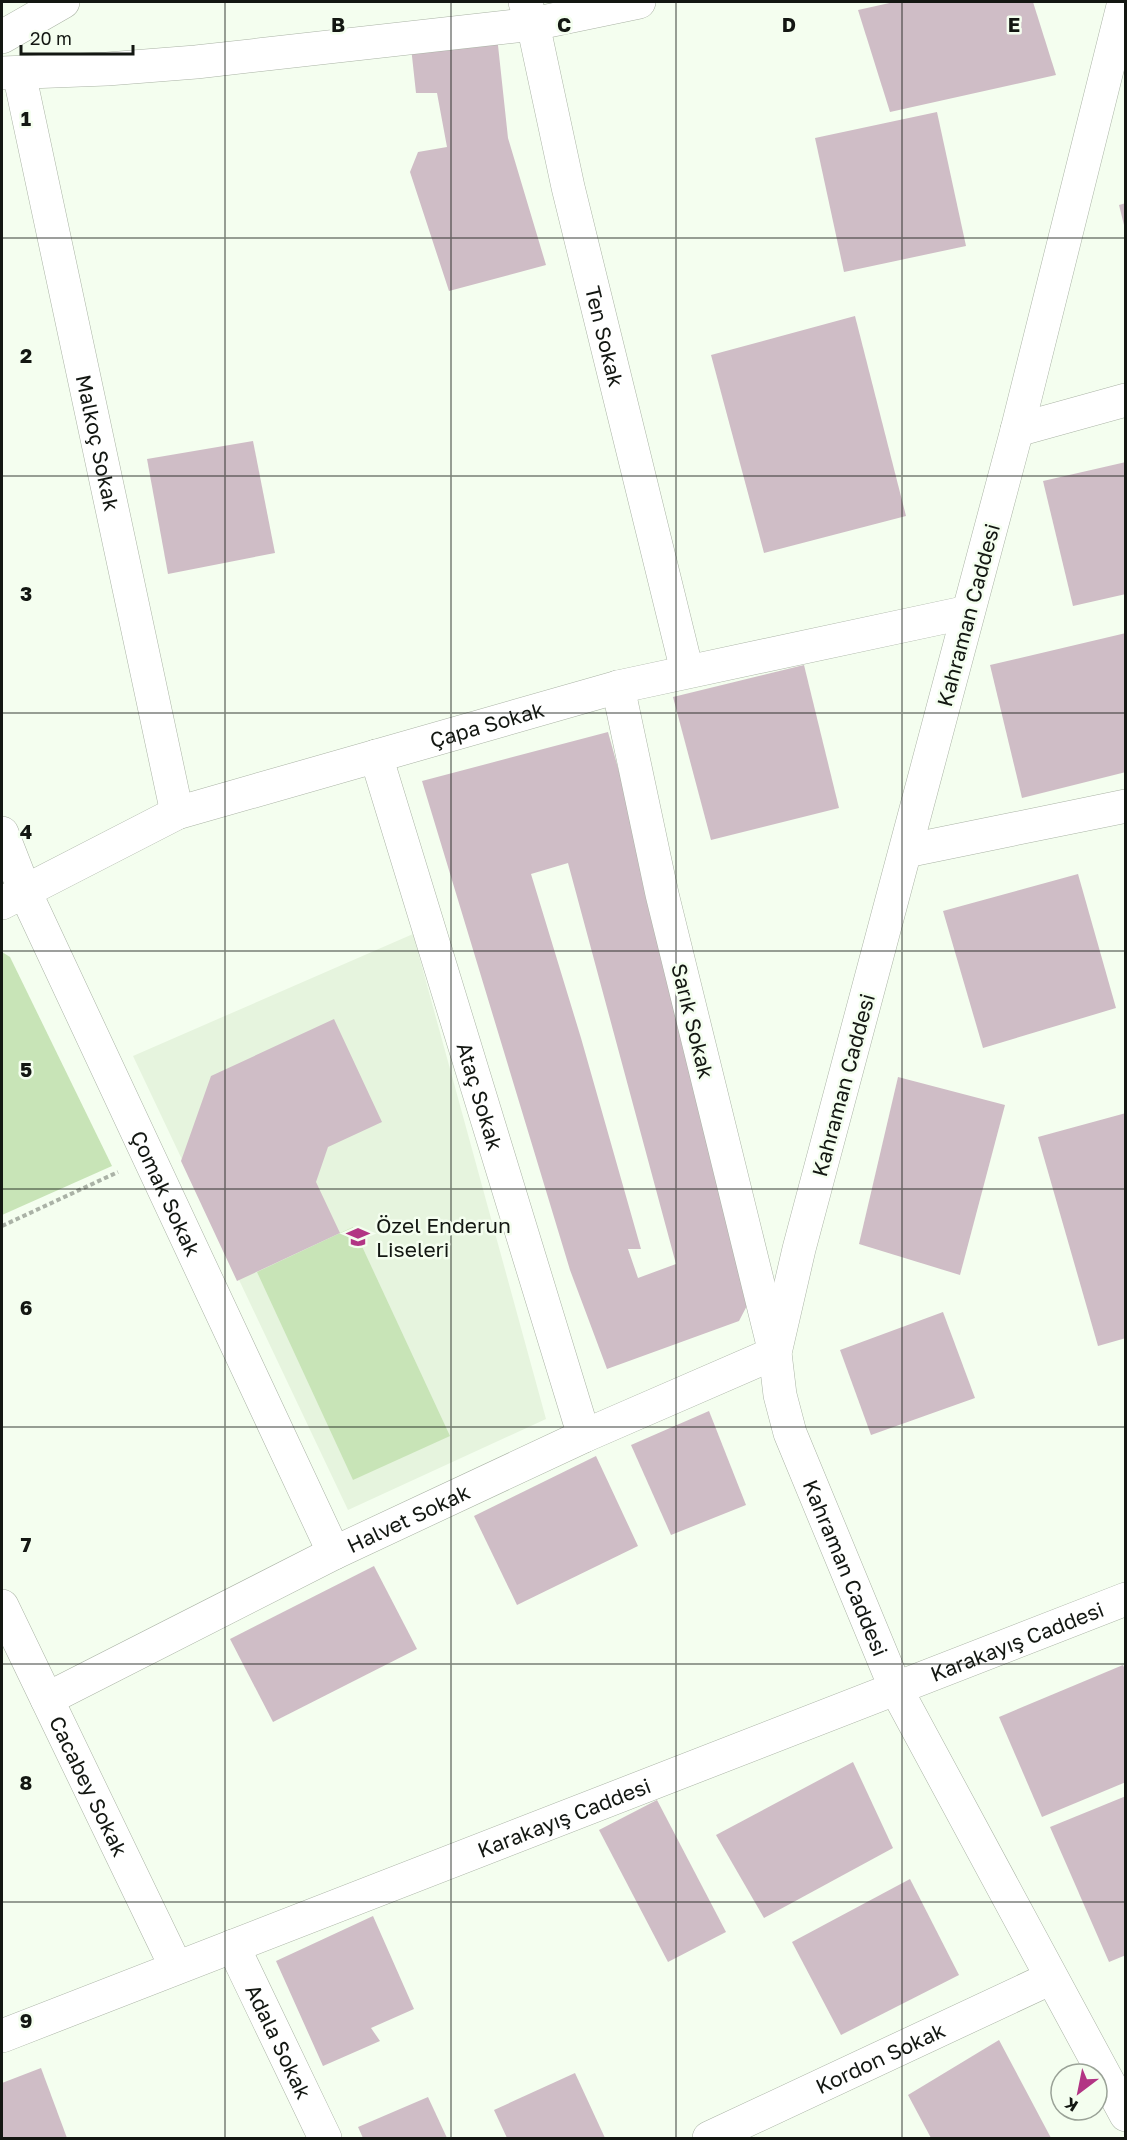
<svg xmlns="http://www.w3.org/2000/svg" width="1127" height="2140" font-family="'Golos Text',sans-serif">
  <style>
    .built { fill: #e6f4de }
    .green { fill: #c8e4b7 }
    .building { fill: #cfbdc6; fill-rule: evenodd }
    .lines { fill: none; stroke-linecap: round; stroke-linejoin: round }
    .minor-casing { stroke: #aab3a5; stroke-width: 34 }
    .tertiary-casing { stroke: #aab3a5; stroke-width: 34 }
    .path { stroke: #aab2a6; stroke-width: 4; stroke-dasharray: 4.5 3; stroke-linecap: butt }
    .minor { stroke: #fff; stroke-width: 33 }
    .tertiary { stroke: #fff; stroke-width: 33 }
    .grid { fill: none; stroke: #131712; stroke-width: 1.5; stroke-opacity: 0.55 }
    .labels { text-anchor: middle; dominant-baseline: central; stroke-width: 5; stroke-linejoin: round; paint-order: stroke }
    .street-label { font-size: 21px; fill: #131712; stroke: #f4feef }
    .poi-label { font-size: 21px; fill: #131712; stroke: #f4feef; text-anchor: start }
    .grid-label { font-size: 20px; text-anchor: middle; font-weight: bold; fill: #131712; stroke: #f4feef; stroke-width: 5; stroke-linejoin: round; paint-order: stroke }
  </style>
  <rect width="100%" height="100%" fill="#f4feef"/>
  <polygon class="built" points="413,934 546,1419 348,1510 133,1056"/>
  <g class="green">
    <polygon points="2,952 10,957 112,1166 2,1215"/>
    <polygon points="353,1227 450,1436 353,1480 257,1272"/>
  </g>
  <g class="building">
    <polygon points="894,2 1033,2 1056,75 890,112 858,10"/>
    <polygon points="497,36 508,138 546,265 449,291 410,172 418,152 447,147 437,93 416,93 411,47"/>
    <polygon points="937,112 966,246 844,272 815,138"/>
    <polygon points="1126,203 1126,229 1125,229 1119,205"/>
    <polygon points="855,316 906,516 764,553 711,355"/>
    <polygon points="253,441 275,553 168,574 147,459"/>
    <polygon points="1126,462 1126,594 1073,606 1043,481"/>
    <polygon points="1126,633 1126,772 1022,798 990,665"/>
    <polygon points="804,665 839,808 711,840 673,697"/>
    <path d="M608,732L645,865L752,1296L739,1321L607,1369L570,1270L422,781ZM568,863L676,1264L638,1278L628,1249H641L581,1038L531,874Z"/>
    <polygon points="1078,874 1116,1008 983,1048 943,911"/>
    <polygon points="334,1019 382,1122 328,1147 316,1182 340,1233 237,1281 181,1161 211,1076"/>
    <polygon points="898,1077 1005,1105 960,1275 859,1244"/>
    <polygon points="1126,1113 1126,1338 1098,1346 1038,1137"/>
    <polygon points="943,1312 975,1398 871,1435 840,1350"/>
    <polygon points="709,1411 746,1505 671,1535 631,1445"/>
    <polygon points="596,1456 638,1546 517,1605 474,1516"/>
    <polygon points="374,1566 417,1649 273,1722 230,1639"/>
    <polygon points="1123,1665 1126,1672 1126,1782 1042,1817 999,1717"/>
    <polygon points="853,1762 893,1848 764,1918 716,1835"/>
    <polygon points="1126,1796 1126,1955 1109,1962 1050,1827"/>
    <polygon points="657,1800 726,1932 668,1962 599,1830"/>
    <polygon points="910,1879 959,1975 841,2035 792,1942"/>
    <polygon points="373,1916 414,2009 371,2028 380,2041 323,2066 276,1961"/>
    <polygon points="999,2040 1051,2138 931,2138 908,2095"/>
    <polygon points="41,2068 67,2138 2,2138 2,2083"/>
    <polygon points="575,2073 605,2138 507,2138 494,2110"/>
    <polygon points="428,2097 447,2138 363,2138 358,2127"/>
  </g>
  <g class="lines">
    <g class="minor-casing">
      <g id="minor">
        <path id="s1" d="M525,2L533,24L568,187L687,671"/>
        <polyline points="2,73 107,69 196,62 533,24 639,2"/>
        <path id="s2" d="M19,73L177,813"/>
        <polyline points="1017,430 1126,400"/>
        <path id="s3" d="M376,756L584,1436"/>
        <path id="s4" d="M2,833L25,892L334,1553"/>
        <polyline points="906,851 1126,806"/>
        <path id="s5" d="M2,903L177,813L618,687L968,612"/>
        <path id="s6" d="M2,1606L176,1967"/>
        <path id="s7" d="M47,1699L334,1553L584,1436L775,1353L662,894L618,687"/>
        <path id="s8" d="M233,1946L325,2138"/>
        <path id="s9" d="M709,2138L1051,1978"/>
      </g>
    </g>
    <g class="tertiary-casing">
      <g id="tertiary">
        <path id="s10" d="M1124,2L1017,430L799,1249L775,1353L780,1395L790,1433L895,1687L1126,2115"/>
        <polyline points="2,37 63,2"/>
        <path id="s11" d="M2,2036L1126,1599"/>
      </g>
    </g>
    <polyline class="path" points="2,1226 118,1172"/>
    <use href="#minor" class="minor"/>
    <use href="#tertiary" class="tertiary"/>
  </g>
  <path class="grid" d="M225,2V2138M451,2V2138M676,2V2138M902,2V2138M2,238H1126M2,476H1126M2,713H1126M2,951H1126M2,1189H1126M2,1427H1126M2,1664H1126M2,1902H1126"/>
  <defs>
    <g id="school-bare" transform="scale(1.8)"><path d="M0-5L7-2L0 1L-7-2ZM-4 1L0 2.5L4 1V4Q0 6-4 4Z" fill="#b23584" stroke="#f4feef" stroke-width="2.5" paint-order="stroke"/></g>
  </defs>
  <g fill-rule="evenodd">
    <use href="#school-bare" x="358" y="1237"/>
  </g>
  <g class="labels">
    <g class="street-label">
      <text stroke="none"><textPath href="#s1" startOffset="344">Ten Sokak</textPath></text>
      <text stroke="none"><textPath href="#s2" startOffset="378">Malkoç Sokak</textPath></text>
      <text transform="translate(968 615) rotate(-75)">Kahraman Caddesi</text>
      <text stroke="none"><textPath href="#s5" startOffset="519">Çapa Sokak</textPath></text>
      <text transform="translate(693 1021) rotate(76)">Sarık Sokak</text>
      <text transform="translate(843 1085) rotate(-75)">Kahraman Caddesi</text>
      <text stroke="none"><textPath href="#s3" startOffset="356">Ataç Sokak</textPath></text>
      <text stroke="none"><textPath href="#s4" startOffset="396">Çomak Sokak</textPath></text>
      <text stroke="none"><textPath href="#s7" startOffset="404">Halvet Sokak</textPath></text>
      <text stroke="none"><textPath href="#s10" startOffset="1623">Kahraman Caddesi</textPath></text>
      <text stroke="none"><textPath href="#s11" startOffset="1089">Karakayış Caddesi</textPath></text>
      <text stroke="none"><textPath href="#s6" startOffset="200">Cacabey Sokak</textPath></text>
      <text stroke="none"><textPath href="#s11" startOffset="603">Karakayış Caddesi</textPath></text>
      <text stroke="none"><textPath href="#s8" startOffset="106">Adala Sokak</textPath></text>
      <text stroke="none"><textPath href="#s9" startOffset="189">Kordon Sokak</textPath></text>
    </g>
    <g class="poi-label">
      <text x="376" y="1225">Özel Enderun<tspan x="376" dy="24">Liseleri</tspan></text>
    </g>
  </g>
  <g class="grid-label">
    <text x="338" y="32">B</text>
    <text x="564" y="32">C</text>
    <text x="789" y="32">D</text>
    <text x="1014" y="32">E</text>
    <text x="26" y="126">1</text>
    <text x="26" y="363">2</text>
    <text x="26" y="601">3</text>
    <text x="26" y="839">4</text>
    <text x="26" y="1077">5</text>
    <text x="26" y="1315">6</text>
    <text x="26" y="1552">7</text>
    <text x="26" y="1790">8</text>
    <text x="26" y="2028">9</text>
  </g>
  <rect width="1127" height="2140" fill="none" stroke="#131712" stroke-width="6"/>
  <g transform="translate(1079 2092) rotate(212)"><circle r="28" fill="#f4feef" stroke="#9aa297" stroke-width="1.5"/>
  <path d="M0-4.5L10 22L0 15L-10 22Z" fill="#b23584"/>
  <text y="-9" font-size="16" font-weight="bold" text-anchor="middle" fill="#131712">K</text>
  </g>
  <path d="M21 45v9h112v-9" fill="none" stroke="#131712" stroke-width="3"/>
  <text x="30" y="45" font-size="18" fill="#131712" stroke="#f4feef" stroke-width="4.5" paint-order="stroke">20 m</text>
</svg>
